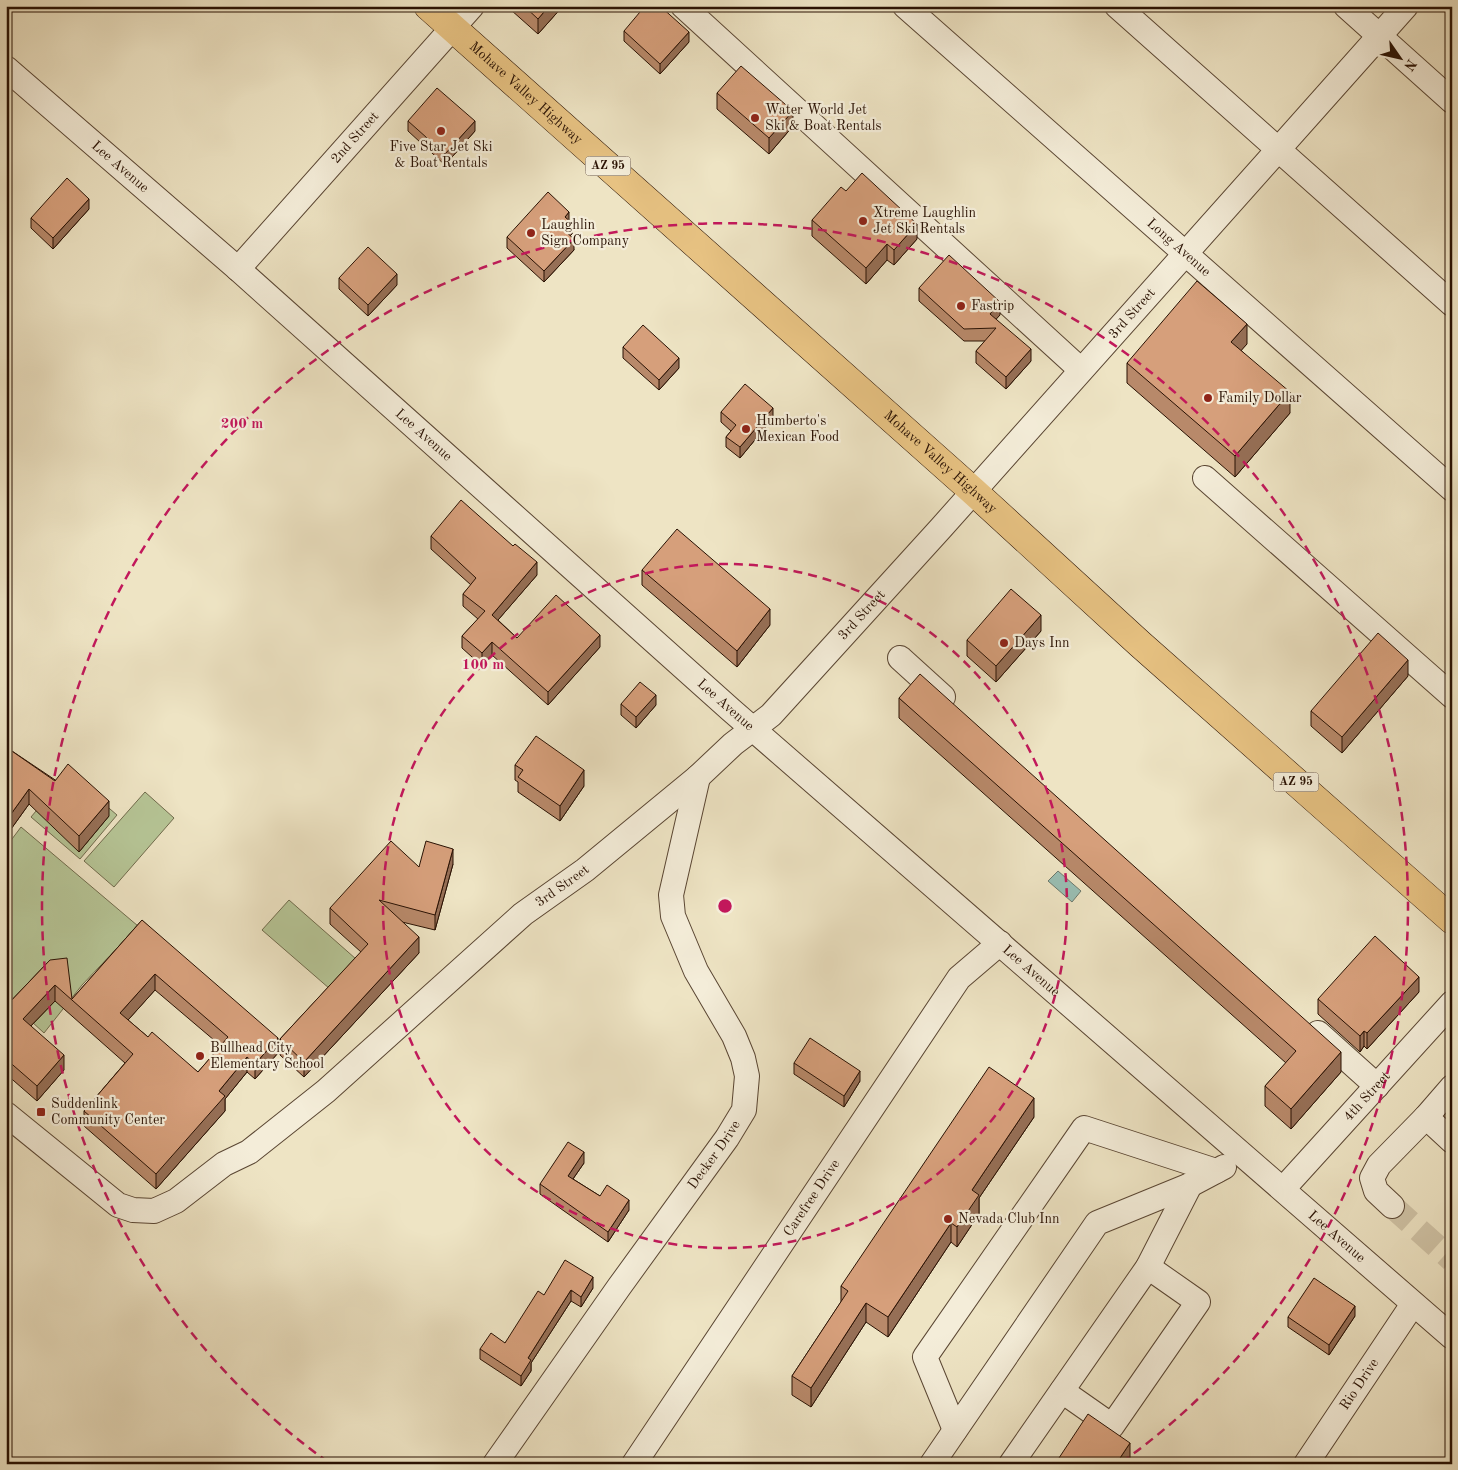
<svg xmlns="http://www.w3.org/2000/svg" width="1458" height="1470" font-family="'Old Standard TT',serif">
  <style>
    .green { fill: #b6c596; stroke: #706b4c }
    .water { fill: #99bfb4; stroke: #6c796d }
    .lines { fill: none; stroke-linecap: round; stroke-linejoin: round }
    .minor-tunnel { stroke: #d0c4a7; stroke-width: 24; stroke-dasharray: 24 12; stroke-linecap: butt }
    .minor-casing { stroke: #5a4633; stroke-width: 26 }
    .highway-casing { stroke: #291103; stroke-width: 29 }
    .minor { stroke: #f4edd9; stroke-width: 24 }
    .highway { stroke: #e7c282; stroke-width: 28 }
    .wall { fill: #b8896a; stroke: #291103; fill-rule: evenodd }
    .shaded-wall { fill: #966f56; stroke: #291103 }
    .building { fill: #d69f7b; stroke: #291103; fill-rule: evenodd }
    .ring { fill: none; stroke: #c2185b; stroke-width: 2.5; stroke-dasharray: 9 6 }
    .poi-dot { fill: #8f2418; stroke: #f4edd9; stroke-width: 2 }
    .labels { text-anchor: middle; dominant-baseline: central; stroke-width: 4.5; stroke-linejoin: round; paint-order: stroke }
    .shield { fill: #f4edd9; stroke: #665343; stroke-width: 1 }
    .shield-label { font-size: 12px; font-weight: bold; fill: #291103 }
    .street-label { font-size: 14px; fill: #291103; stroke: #f4edd9 }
    .poi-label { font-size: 14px; fill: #291103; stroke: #f4edd9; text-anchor: start }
    .centre { fill: #c2185b; stroke: #f4edd9; stroke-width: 2.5 }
    .ring-label { font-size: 15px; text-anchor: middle; font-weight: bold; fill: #c2185b; stroke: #f4edd9; stroke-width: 4.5; stroke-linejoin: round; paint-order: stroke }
  </style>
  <rect width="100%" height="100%" fill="#eee4c4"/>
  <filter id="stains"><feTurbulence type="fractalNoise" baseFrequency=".004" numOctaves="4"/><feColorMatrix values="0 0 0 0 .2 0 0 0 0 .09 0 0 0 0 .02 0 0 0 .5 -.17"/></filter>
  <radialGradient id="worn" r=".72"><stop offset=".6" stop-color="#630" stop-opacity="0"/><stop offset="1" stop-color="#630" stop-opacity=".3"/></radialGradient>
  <g class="green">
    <polygon points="68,773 117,815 80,859 31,817"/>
    <polygon points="145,792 174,818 114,887 84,861"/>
    <polygon points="21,827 138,926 82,985 44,1033 6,998 6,847"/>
    <polygon points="289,900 356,959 330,989 262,930"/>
  </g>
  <polygon class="water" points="1058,871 1081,891 1072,902 1048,881"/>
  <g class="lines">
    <polyline class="minor-tunnel" points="1392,1206 1452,1260"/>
    <g class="minor-casing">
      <g id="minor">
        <polyline points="683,6 1081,370"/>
        <path id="s1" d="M905,6L1452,489"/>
        <polyline points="1117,6 1452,304"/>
        <polyline points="1346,6 1452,101"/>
        <path id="s2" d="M6,68L238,269L731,710L1452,1337"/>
        <path id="s3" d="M238,269L472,6"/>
        <polyline points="1205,478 1452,696"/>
        <polyline points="900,658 943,697"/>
        <polyline points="1318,1033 1377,1086"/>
        <path id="s4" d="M6,1114L118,1205L133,1210L154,1211L176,1201L224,1164L249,1152L326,1091L523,914L585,870L698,777L733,744L771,715L941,528L1406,6"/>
        <polyline points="1426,1117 1452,1141"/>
        <path id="s5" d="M1283,1189L1452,1003"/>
        <polyline points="1392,1206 1376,1191 1372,1178 1379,1165 1426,1117 1452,1087"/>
        <polyline points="1062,1391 1112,1426 1198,1302 1148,1267"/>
        <polyline points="955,1430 925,1357 1084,1128 1216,1171"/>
        <path id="s6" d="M495,1464L619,1287L727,1138L744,1110L747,1076L743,1058L734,1036L696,971L673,916L671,895L698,777"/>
        <path id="s7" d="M634,1464L959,978L1000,943"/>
        <polyline points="932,1464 1097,1223 1190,1185 1224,1167"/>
        <polyline points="1011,1464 1148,1267 1190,1185"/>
        <path id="s8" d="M1306,1464L1413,1304"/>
      </g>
    </g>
    <g class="highway-casing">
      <g id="highway">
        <path id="s9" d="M428,6L973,491L1140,644L1452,920"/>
      </g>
    </g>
    <use href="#minor" class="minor"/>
    <use href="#highway" class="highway"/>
  </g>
  <g class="wall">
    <polygon points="511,6 563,6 538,34 511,10"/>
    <polygon points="624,31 689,42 660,74 624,41"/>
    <polygon points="717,93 793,126 769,154 717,109"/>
    <polygon points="408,121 475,131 445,165 408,131"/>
    <polygon points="846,191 917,239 894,265 887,260 866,284 812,236 812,220"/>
    <polygon points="89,209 53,249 31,228 31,218"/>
    <polygon points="569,221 572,234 570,236 574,250 544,282 507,248 507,237"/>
    <polygon points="339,278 397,285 368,316 339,289"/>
    <polygon points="919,288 1000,315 996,319 1031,361 1006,389 976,363 976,351 985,341 964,341 919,301"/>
    <polygon points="1247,344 1241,350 1290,413 1235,477 1127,383 1127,363"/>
    <polygon points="623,347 679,368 659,390 623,358"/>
    <polygon points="721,412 773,418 740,458 726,447 726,437 731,431 721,422"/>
    <polygon points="431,536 537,575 498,620 517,638 600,647 548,705 492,655 482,666 462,648 462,636 478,619 463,606 463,594 471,585 431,549"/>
    <polygon points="642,570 770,625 737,667 642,585"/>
    <polygon points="1041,631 996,682 967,656 967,640"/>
    <polygon points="1408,676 1342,753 1311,726 1311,711"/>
    <polygon points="899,698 1341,1072 1291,1129 1265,1106 1265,1086 1286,1063 899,718"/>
    <polygon points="621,704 656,705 636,728 621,715"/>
    <polygon points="6,747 109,816 79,852 29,804 6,836"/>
    <polygon points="515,765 584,786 560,821 518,792 518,782 515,780"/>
    <polygon points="453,864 435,930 402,922 419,953 304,1077 280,1055 280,1039 361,952 330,924 330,908 419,867"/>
    <path d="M142,920L278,1053L255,1079L247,1072L225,1099V1111L156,1189L84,1126V1111L125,1063L55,1001L31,1026L64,1070L37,1101L6,1074V1004L7,1005L50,960L72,999ZM155,990L221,1046L198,1072L148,1037L128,1020Z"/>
    <polygon points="1419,992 1367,1049 1364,1046 1360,1052 1318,1014 1318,999"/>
    <polygon points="794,1063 860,1081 844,1107 794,1074"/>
    <polygon points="1034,1117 979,1198 979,1214 957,1247 951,1242 888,1337 866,1322 811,1407 792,1395 792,1376 841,1302 841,1286"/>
    <polygon points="584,1163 573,1179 600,1196 629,1210 608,1242 540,1194 540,1184"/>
    <polygon points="593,1288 581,1307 571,1301 531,1363 531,1371 521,1386 480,1359 480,1349 505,1343 544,1295"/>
    <polygon points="1355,1316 1329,1355 1288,1327 1288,1317"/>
  </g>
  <g class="shaded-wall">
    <polygon points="6,6 11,6 6,12"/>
    <polygon points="549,6 563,6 538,34 538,19"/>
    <polygon points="689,32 689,42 660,74 660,64"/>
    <polygon points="793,111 793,126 769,154 769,138"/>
    <polygon points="475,121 475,131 445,165 445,154"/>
    <polygon points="89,199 89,209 53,249 53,238"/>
    <polygon points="569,212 569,222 565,217"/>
    <polygon points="572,223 572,234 565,241 565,231"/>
    <polygon points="917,224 917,239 894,265 894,250"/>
    <polygon points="574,239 574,250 544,282 544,271"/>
    <polygon points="887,244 887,260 866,284 866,268"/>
    <polygon points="397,274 397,285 368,316 368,305"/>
    <polygon points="1000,302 1000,315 990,326 990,314"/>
    <polygon points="1247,324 1247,344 1231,362 1231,342"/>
    <polygon points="1031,349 1031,361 1006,389 1006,377"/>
    <polygon points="679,358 679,368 659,390 659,380"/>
    <polygon points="1290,392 1290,413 1235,477 1235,456"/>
    <polygon points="773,408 773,418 740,458 740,447"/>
    <polygon points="537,562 537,575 492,627 492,615"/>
    <polygon points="770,609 770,625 737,667 737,651"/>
    <polygon points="1041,615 1041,631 996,682 996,666"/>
    <polygon points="600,635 600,647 548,705 548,692"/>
    <polygon points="492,642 492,655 482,666 482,653"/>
    <polygon points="1408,660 1408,676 1342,753 1342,737"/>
    <polygon points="656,695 656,705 636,728 636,717"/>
    <polygon points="584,770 584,786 560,821 560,806"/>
    <polygon points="29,789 29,804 6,836 6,821"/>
    <polygon points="109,801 109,816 79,852 79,836"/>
    <polygon points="453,849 453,864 435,930 435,915"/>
    <polygon points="419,937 419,953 304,1077 304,1062"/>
    <polygon points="155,974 155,990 120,1029 120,1013"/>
    <polygon points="1419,977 1419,992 1367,1049 1367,1033"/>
    <polygon points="55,985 55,1001 23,1034 23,1019"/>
    <polygon points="1364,1031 1364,1046 1360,1052 1360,1036"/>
    <polygon points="278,1038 278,1053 255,1079 255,1064"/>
    <polygon points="1341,1052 1341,1072 1291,1129 1291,1109"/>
    <polygon points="64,1055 64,1070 37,1101 37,1086"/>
    <polygon points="247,1057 247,1072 225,1099 225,1111 156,1189 156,1174 219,1091"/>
    <polygon points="860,1071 860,1081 844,1107 844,1096"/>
    <polygon points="1034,1098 1034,1117 979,1198 979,1214 957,1247 957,1227 972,1190"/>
    <polygon points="584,1152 584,1163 568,1186 568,1176"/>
    <polygon points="629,1200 629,1210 608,1242 608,1232"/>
    <polygon points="951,1223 951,1242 888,1337 888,1317"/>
    <polygon points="593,1277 593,1288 581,1307 581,1297"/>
    <polygon points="571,1290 571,1301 531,1363 531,1371 521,1386 521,1376 528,1358"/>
    <polygon points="866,1303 866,1322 811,1407 811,1388"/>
    <polygon points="1355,1306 1355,1316 1329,1355 1329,1345"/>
    <polygon points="1130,1443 1130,1463 1116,1464"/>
  </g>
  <g class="building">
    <polygon points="524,6 549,6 538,19"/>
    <polygon points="645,6 660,6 689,32 660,64 624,31"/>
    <polygon points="741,66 793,111 769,138 717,93"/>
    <polygon points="437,88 475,121 445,154 408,121"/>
    <polygon points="862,173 917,224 894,250 887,244 866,268 812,220 841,187 846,191"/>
    <polygon points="67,178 89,199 53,238 31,218"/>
    <polygon points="548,192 569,212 565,217 572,223 565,231 574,239 544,271 507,237"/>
    <polygon points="368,247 397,274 368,305 339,278"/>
    <polygon points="949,255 1000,302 990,314 1031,349 1006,377 976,351 996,328 964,329 919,288"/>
    <polygon points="1197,281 1247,324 1231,342 1290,392 1235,456 1127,363"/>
    <polygon points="643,325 679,358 659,380 623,347"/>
    <polygon points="745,384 773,408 740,447 726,437 736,425 721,412"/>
    <polygon points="461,500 513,546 515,544 537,562 492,615 517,638 556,595 600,635 548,692 492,642 482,653 462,636 485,611 463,594 476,578 431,536"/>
    <polygon points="677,529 770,609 737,651 642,570"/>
    <polygon points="1011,589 1041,615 996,666 967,640"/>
    <polygon points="1378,633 1408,660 1342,737 1311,711"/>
    <polygon points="920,674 1341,1052 1291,1109 1265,1086 1296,1051 899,698"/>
    <polygon points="640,682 656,695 636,717 621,704"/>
    <polygon points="536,736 584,770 560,806 518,777 523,770 515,765"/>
    <polygon points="6,747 55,781 68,764 109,801 79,836 29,789 6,821"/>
    <polygon points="391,841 419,867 426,841 453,849 435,915 379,900 419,937 304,1062 280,1039 368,944 330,908"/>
    <path d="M142,920L278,1038L255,1064L247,1057L219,1091L225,1096L156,1174L84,1111L133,1054L55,985L23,1019L64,1055L37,1086L6,1059V1004L7,1005L50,960L67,958L72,999ZM155,974L228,1037L198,1072L152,1032L148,1037L120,1013Z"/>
    <polygon points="1375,936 1419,977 1367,1033 1364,1031 1360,1036 1318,999"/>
    <polygon points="810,1038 860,1071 844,1096 794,1063"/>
    <polygon points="989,1067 1034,1098 972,1190 979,1195 957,1227 951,1223 888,1317 866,1303 811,1388 792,1376 848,1291 841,1286"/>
    <polygon points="568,1142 584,1152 568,1176 600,1196 607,1185 629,1200 608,1232 540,1184"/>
    <polygon points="565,1260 593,1277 581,1297 571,1290 528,1358 531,1360 521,1376 480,1349 491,1333 505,1343 538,1291 544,1295"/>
    <polygon points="1314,1278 1355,1306 1329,1345 1288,1317"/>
    <polygon points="1088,1414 1130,1443 1116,1464 1055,1464"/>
  </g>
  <g class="ring">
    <circle cx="725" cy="906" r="342"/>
    <path d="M328 1462A683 683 0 1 1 1122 1462"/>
  </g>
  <g class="poi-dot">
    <circle cx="755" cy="118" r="5"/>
    <circle cx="441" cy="131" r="5"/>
    <circle cx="863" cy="221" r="5"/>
    <circle cx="531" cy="233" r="5"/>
    <circle cx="961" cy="306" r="5"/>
    <circle cx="1208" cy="398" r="5"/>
    <circle cx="746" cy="429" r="5"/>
    <circle cx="1004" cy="643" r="5"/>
    <circle cx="200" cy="1056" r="5"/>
    <rect x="36" y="1107" width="10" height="10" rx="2.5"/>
    <circle cx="948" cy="1219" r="5"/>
  </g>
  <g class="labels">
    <g class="shield">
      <rect x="585.5" y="156.5" width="45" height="19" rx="4"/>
      <rect x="1273.5" y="772.5" width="45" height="19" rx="4"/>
    </g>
    <g class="shield-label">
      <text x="608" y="166">AZ 95</text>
      <text x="1296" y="782">AZ 95</text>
    </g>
    <g class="street-label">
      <text stroke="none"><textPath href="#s9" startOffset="131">Mohave Valley Highway</textPath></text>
      <text stroke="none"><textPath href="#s3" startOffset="176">2nd Street</textPath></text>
      <text stroke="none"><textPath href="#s2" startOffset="151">Lee Avenue</textPath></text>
      <text stroke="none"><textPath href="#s1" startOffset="365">Long Avenue</textPath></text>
      <text stroke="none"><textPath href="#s4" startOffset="1515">3rd Street</textPath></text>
      <text stroke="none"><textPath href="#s2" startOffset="556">Lee Avenue</textPath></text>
      <text stroke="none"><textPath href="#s9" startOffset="686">Mohave Valley Highway</textPath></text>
      <text stroke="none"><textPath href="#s4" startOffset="1110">3rd Street</textPath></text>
      <text stroke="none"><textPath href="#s2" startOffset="961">Lee Avenue</textPath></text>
      <text stroke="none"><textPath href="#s4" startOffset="705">3rd Street</textPath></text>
      <text stroke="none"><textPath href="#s2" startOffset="1366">Lee Avenue</textPath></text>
      <text stroke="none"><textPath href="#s5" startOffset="125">4th Street</textPath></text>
      <text stroke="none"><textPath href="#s6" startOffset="379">Decker Drive</textPath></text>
      <text stroke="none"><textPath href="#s7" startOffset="320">Carefree Drive</textPath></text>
      <text stroke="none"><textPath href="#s2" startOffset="1771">Lee Avenue</textPath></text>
      <text stroke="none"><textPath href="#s8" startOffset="96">Rio Drive</textPath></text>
    </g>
    <g class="poi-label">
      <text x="765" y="110">Water World Jet<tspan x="765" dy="16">Ski &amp; Boat Rentals</tspan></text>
      <text x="441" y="147" text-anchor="middle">Five Star Jet Ski<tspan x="441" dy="16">&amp; Boat Rentals</tspan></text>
      <text x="873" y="213">Xtreme Laughlin<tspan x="873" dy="16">Jet Ski Rentals</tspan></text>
      <text x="541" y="225">Laughlin<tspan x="541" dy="16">Sign Company</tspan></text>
      <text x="971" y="306">Fastrip</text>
      <text x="1218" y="398">Family Dollar</text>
      <text x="756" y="421">Humberto's<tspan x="756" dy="16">Mexican Food</tspan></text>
      <text x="1014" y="643">Days Inn</text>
      <text x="210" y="1048">Bullhead City<tspan x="210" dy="16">Elementary School</tspan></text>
      <text x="51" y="1104">Suddenlink<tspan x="51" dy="16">Community Center</tspan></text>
      <text x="958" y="1219">Nevada Club Inn</text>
    </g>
  </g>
  <circle cx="725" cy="906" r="8" class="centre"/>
  <g class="ring-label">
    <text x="242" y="428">200 m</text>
    <text x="483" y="669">100 m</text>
  </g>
  <rect width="1458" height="1470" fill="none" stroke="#eee4c4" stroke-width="25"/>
  <rect x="8" y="8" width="1443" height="1455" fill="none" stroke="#291103" stroke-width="2.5"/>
  <rect x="12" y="12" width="1433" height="1445" fill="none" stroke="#291103"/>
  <g transform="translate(1400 58) rotate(124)" stroke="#f4edd9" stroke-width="4" paint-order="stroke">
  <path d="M0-4L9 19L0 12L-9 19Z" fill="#291103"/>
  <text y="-8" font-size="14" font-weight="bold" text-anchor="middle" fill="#291103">N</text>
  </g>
  <rect width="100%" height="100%" filter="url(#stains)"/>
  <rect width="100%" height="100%" fill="url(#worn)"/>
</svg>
